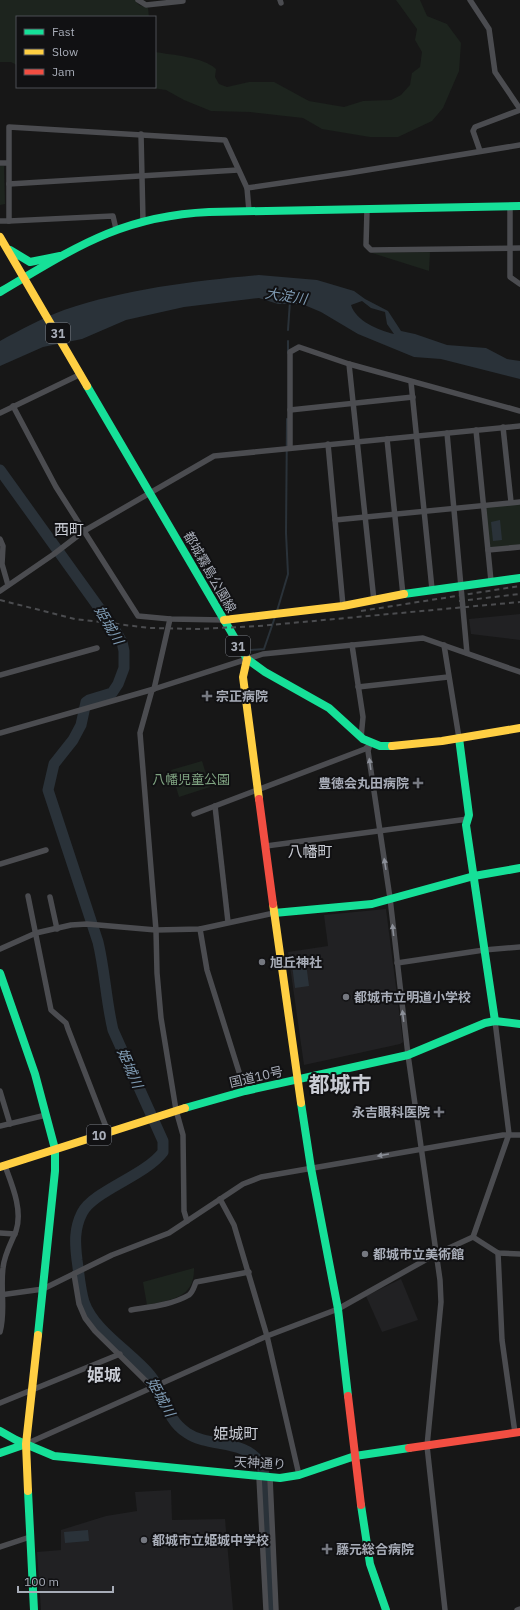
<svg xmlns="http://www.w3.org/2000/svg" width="520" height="1610" font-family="'IBM Plex Sans','Noto Sans JP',sans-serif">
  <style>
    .built { fill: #212123 }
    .green { fill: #1d241e }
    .water { fill: #2a3239; fill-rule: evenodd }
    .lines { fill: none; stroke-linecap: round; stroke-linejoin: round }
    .stream { stroke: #2a3239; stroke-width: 2 }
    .river { stroke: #2a3239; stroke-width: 11 }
    .street { stroke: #4b4c50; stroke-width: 5.5 }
    .fast { stroke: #16e098; stroke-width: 8 }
    .slow { stroke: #ffcf43; stroke-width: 8 }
    .jam { stroke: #f24e42; stroke-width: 8 }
    .rail { stroke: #4b4c4f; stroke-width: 2; stroke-dasharray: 5 4; stroke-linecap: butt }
    .oneway { fill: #8c9099 }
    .poi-dot { fill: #757880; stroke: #111113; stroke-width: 1.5 }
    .labels { text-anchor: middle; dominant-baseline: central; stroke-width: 4; stroke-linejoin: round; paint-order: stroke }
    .shield { fill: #111113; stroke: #7b7e86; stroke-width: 1 }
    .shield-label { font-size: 12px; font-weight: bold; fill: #a8adb8 }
    .street-label { font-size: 13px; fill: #a8adb8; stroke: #111113 }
    .poi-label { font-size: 13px; font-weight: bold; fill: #a8adb8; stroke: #111113; text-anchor: start }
    .park-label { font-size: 13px; fill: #7fa381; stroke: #111113 }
    .water-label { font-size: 14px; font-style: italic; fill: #7f9bb3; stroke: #111113 }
    .quarter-label { font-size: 15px; fill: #c9ccd4; stroke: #111113 }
    .district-label { font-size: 17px; font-weight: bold; fill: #c9ccd4; stroke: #111113 }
    .town-label { font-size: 21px; font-weight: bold; fill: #c9ccd4; stroke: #111113 }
  </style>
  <rect width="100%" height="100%" fill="#171717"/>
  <g class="built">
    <polygon points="520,614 520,640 471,634 469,619"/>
    <polygon points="386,909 403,1042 400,1044 304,1065 288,952 328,946 324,915"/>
    <polygon points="401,1279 418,1320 382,1332 366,1296"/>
    <polygon points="171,1490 172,1520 225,1519 233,1610 41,1610 37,1552 61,1550 61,1530 106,1516 137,1511 135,1492"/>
  </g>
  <g class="green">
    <polygon points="0,0 135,0 139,5 148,8 149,17 17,17 17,65 11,62 0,62"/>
    <path d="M396,0H420L427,16L447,24L461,43L459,71L443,108L432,121L398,137H370L322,129L303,118L250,112L211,111L184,100L166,90L145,87H155V52C172,55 204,57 216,69L215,77L219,84L227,87L249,82H274L309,101L344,107L363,101L391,100L401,95L410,85L412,73L420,67L422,52L415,40L417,29Z"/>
    <polygon points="0,166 4,166 5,204 0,205"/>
    <polygon points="430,252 429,271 372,253"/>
    <polygon points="520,502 520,547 488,550 483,505"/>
    <polygon points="202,761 210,787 179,797 171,770"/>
    <path d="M194,1268C195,1298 171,1300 147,1305L143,1282Z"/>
  </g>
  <g class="water">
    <path d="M259,275L317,280L354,291L365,299L388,311L401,331L415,334L447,345L486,348L507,359L520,361V379L441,359L414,357L358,334L321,312L302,304H278L259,298L184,307L126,320L82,339L43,347L0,366V341C20,330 42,318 64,310C126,289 193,281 259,275ZM362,301L371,308L385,312L387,324L394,334C378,330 356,321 351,305Z"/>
    <polygon points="500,520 502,540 493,541 491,522"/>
    <polygon points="306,963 309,986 295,988 292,965"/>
    <polygon points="88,1530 89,1541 65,1543 64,1532"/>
  </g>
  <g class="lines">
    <g class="stream">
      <polyline points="288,330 290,301"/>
      <polyline points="288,353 288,341"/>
      <polyline points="277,611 288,574 286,533 287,419"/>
      <polyline points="251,650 264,649 275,617"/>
    </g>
    <path class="river" d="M0,470L115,630L122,642L124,651V668L118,684L112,693L89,700L86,702L81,725L73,740L54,764L48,790L98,942C105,971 106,1001 113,1030L163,1141V1152C145,1176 93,1191 82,1213C74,1229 75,1243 77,1260C79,1273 80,1289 84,1302C94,1331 131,1352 150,1375C166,1394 164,1418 187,1433C209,1448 245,1439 260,1463C269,1477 266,1523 267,1541C268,1564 269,1587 271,1610"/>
    <g class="street">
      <polyline points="138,0 146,5 183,1"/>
      <polyline points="280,0 281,3"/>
      <polyline points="470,0 489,29 495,72 520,109"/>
      <polyline points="141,134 143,221"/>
      <polyline points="480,151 473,131 475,127 520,110"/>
      <polyline points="0,163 8,163"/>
      <polyline points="9,184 238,170"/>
      <polyline points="247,188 349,173 520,145"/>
      <polyline points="510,206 510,277 520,284"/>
      <polyline points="367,210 366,245 371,250 520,248"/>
      <polyline points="0,221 9,221"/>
      <polyline points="116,229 113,216 9,221 9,127 225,140 247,188 249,211"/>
      <polyline points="349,364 374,601"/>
      <polyline points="411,382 432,589"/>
      <polyline points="13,406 56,487 138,616 170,619 224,620"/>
      <polyline points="290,410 413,397"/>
      <polyline points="0,413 81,374"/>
      <polyline points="503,427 511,502"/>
      <polyline points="476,430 491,581"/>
      <polyline points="447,433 467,653"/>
      <polyline points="387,439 403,595"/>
      <polyline points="328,444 343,606"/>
      <polyline points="290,448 290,352 299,347 349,364 520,411"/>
      <polyline points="335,520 520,502"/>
      <polyline points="0,539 3,546 2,564 8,585"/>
      <polyline points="488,550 520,547"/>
      <polyline points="0,591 54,554 84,531 214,456 520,426"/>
      <polyline points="352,645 363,717 361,738"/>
      <polyline points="444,645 459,738"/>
      <polyline points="0,675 97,648"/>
      <polyline points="358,687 448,677"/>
      <polyline points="154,689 170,619"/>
      <polyline points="152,690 140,733 156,930 157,973 161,1018 176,1110 183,1135 184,1211 187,1221"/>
      <polyline points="0,733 154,689 263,654 423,638 520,672"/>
      <polyline points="370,744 368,751 390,898 408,1055 440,1280 441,1302 427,1446 445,1610"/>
      <polyline points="215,806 228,922"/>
      <polyline points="194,814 365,749 370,745"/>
      <polyline points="266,846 468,819"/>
      <polyline points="0,864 46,850"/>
      <polyline points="28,896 51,1010 66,1023 68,1029 108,1132"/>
      <polyline points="50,897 57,929"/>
      <polyline points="200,929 207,970 245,1091"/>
      <polyline points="0,949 36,933 71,925 87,924 156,930 200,929 274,913"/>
      <polyline points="397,963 484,950 520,947"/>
      <polyline points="0,1091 10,1124"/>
      <polyline points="0,1126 46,1115"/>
      <polyline points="220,1199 234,1225 267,1336 299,1475"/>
      <polyline points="0,1233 15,1234"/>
      <polyline points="473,1237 498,1253 520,1254"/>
      <polyline points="498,1253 502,1340 515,1433"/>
      <polyline points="74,1274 79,1304 85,1318 95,1331 152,1387"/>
      <polyline points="0,1295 43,1289 112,1255 169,1233 243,1184 261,1177 503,1135 520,1135"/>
      <path d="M131,1310C149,1307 172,1305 189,1295C193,1292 194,1287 196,1282L249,1272"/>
      <path d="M0,1332C6,1310 0,1290 3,1268C4,1255 11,1243 16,1231C23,1210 12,1185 5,1166"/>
      <polyline points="0,1403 120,1354"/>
      <polyline points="26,1444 267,1336 338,1309 436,1254 473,1237 509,1134 495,1021"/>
      <polyline points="259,1477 266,1610"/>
      <polyline points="270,1478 276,1610"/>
      <polyline points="0,1547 30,1537"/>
      <polyline points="517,1610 520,1609"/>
    </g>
    <g class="fast">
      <polyline points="10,250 30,262 60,256"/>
      <path d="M0,292C73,249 120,216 209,212L520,206"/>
      <polyline points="87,386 247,659 265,672 329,708 363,739 380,746 392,746"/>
      <polyline points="404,594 520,578"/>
      <polyline points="459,738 469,815 466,825 495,1021"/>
      <polyline points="274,913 372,904 474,876 520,868"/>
      <polyline points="0,973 35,1074 55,1149 55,1171 38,1335"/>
      <polyline points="301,1103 311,1168 338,1309 348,1396"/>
      <polyline points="185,1108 245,1091 408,1055 485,1023 495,1021 520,1024"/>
      <polyline points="0,1431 16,1440 54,1456 280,1478 299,1475 355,1456 409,1448"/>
      <polyline points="0,1453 26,1444"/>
      <polyline points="28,1491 34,1610"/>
      <polyline points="361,1505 370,1564 386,1610"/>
    </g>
    <g class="slow">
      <polyline points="0,237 87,386"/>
      <polyline points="224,620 343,606 404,594"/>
      <polyline points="247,659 243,677 259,799"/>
      <polyline points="392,746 442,741 520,728"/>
      <polyline points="273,904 301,1103"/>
      <polyline points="0,1167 185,1108"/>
      <polyline points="28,1491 26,1444 38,1335"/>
    </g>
    <g class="jam">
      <polyline points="259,799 273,904"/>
      <polyline points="348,1396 361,1505"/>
      <polyline points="409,1448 520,1432"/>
    </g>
    <g class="rail">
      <polyline points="0,600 75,619 150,628 199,629 259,626 520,602"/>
      <polyline points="459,601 520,594"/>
      <polyline points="361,611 520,586"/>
    </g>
  </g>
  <defs><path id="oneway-solid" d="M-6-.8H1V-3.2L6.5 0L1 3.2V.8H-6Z"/></defs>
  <g class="oneway">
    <use href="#oneway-solid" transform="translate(370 764) rotate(-98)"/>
    <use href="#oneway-solid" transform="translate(385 864) rotate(-99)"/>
    <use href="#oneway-solid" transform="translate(393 930) rotate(-96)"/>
    <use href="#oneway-solid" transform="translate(403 1016) rotate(-97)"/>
    <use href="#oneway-solid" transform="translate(383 1155) rotate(170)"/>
  </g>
  <g class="poi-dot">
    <path d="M205 690h4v4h4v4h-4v4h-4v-4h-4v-4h4z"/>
    <path d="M416 777h4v4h4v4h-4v4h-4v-4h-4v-4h4z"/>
    <circle cx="262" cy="962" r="4"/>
    <circle cx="346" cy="997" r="4"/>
    <path d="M437 1106h4v4h4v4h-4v4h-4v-4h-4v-4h4z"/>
    <circle cx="365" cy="1254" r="4"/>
    <circle cx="144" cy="1540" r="4"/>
    <path d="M325 1543h4v4h4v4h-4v4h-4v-4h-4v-4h4z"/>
  </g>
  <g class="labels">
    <g class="shield">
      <rect x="46" y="323" width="24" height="20" rx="3"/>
      <rect x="226" y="636" width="24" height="20" rx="3"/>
      <rect x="87" y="1125" width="24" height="20" rx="3"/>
    </g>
    <g class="shield-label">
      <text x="58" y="333">31</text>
      <text x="238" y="646">31</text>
      <text x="99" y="1135">10</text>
    </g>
    <g class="street-label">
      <text transform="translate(210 572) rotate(60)">都城霧島公園線</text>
      <text transform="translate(256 1077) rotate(-13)">国道10号</text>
      <text transform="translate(260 1463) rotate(3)">天神通り</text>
    </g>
    <g class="poi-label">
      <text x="216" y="696">宗正病院</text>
      <text x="409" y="783" text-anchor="end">豊徳会丸田病院</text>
      <text x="270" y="962">旭丘神社</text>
      <text x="354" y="997">都城市立明道小学校</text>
      <text x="430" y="1112" text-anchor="end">永吉眼科医院</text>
      <text x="373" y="1254">都城市立美術館</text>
      <text x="152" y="1540">都城市立姫城中学校</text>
      <text x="336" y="1549">藤元総合病院</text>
    </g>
    <g class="park-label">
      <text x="191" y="779">八幡児童公園</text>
    </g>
    <g class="water-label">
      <text transform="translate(286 296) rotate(9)">大淀川</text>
      <text transform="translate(109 625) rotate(59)">姫城川</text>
      <text transform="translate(130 1068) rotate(66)">姫城川</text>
      <text transform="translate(161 1397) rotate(61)">姫城川</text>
    </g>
    <g class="quarter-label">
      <text x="69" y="529">西町</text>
      <text x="310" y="851">八幡町</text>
      <text x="236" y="1433">姫城町</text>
    </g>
    <g class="district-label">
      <text x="104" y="1375">姫城</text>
    </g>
    <g class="town-label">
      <text x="340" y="1084">都城市</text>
    </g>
  </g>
  <rect x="16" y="16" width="140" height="72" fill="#111113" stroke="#4d4f55"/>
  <rect x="24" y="29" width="20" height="6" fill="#16e098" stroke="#4d4f55"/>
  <text x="52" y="36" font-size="12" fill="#a8adb8">Fast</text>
  <rect x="24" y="49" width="20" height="6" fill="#ffcf43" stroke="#4d4f55"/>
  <text x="52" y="56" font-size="12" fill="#a8adb8">Slow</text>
  <rect x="24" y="69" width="20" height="6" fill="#f24e42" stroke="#4d4f55"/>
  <text x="52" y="76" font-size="12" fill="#a8adb8">Jam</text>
  <path d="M18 1586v6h95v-6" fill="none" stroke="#a8adb8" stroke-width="2"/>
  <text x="24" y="1586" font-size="12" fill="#a8adb8" stroke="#111113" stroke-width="3" paint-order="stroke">100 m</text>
</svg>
